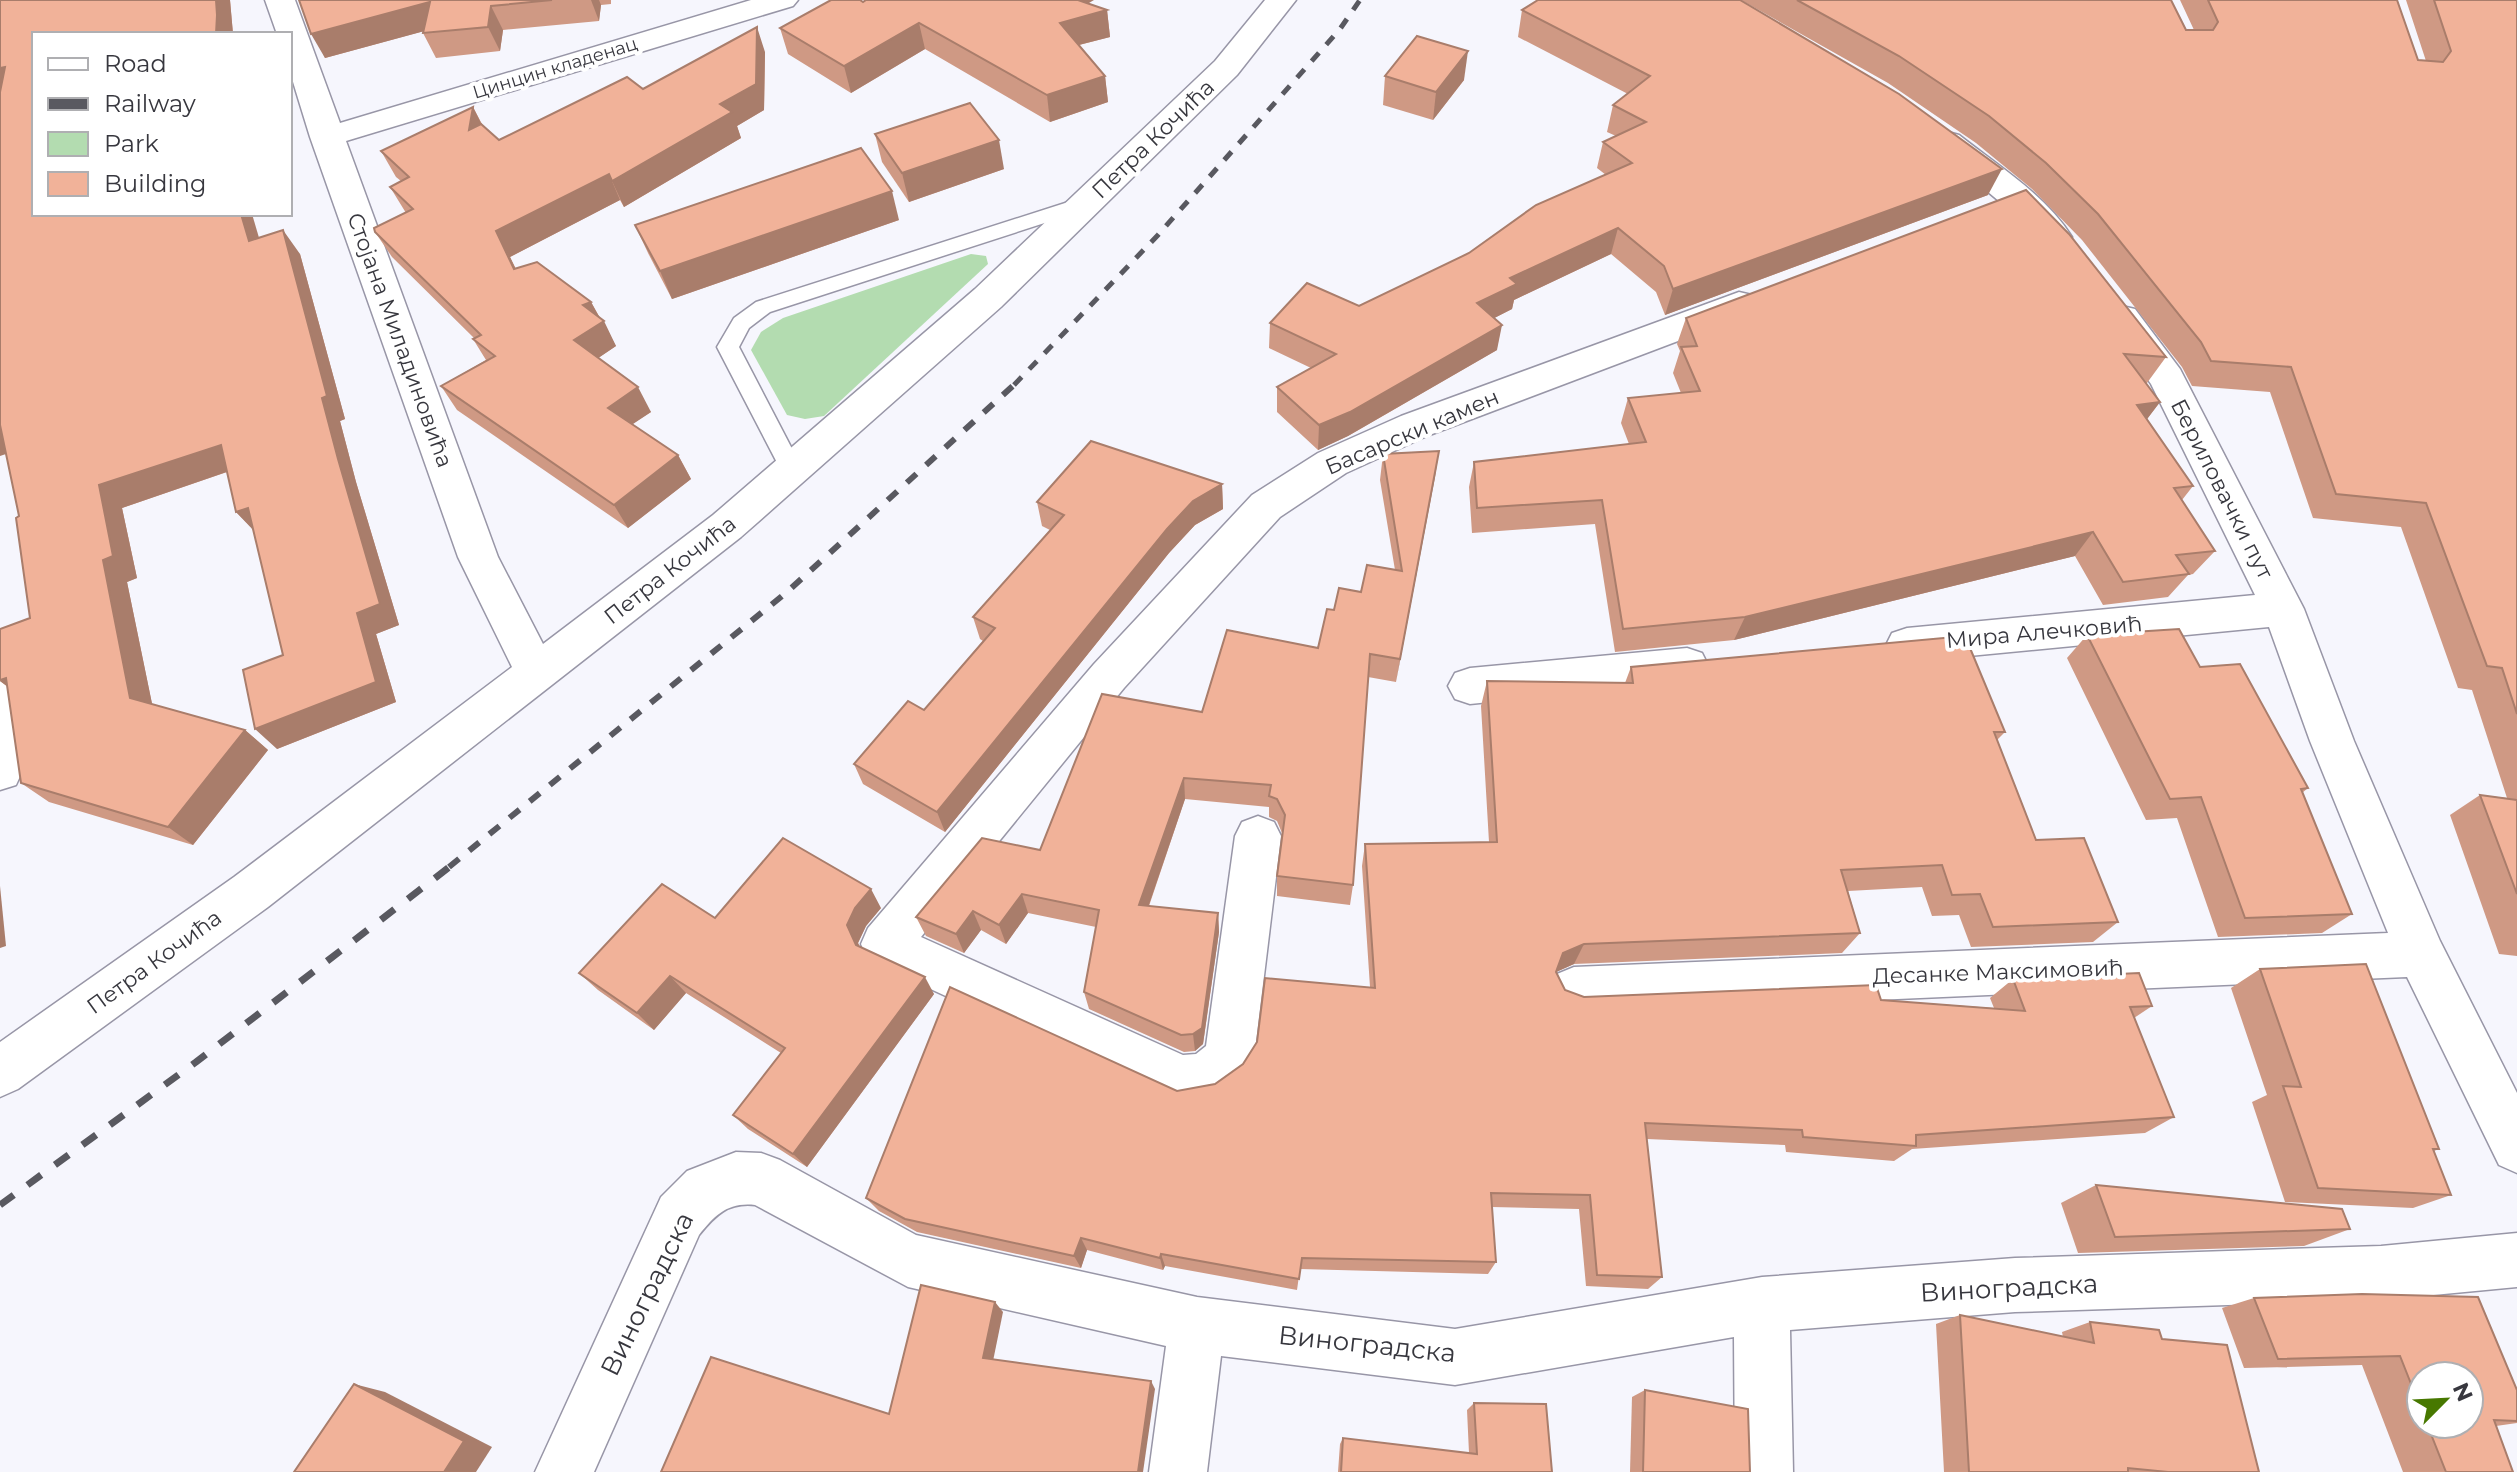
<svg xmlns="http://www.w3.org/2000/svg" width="2517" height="1472" font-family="Montserrat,sans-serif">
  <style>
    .green { fill: #b3dcb0 }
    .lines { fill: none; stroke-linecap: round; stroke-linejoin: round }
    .service-casing { stroke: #9896a7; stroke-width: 3 }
    .minor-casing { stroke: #9896a7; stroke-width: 3 }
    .service { fill: #fff; fill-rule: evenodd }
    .minor { fill: #fff; fill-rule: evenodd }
    .rail-far2 { stroke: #595960; stroke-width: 5; stroke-dasharray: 11 11; stroke-linecap: butt }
    .rail-far1 { stroke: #595960; stroke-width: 6; stroke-dasharray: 13 13; stroke-linecap: butt }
    .rail { stroke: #595960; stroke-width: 7; stroke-dasharray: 17 17; stroke-linecap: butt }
    .wall { fill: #cf9984; fill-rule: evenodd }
    .shaded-wall { fill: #a97d6b }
    .building { fill: #f1b299; stroke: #a97d6b; stroke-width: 2 }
    .labels { text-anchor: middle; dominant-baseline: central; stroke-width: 8; stroke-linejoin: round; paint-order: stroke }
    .far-street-label { font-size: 18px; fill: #37373e; stroke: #fff }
    .street-label { font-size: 22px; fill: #37373e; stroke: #fff }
    .near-street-label { font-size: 26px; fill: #37373e; stroke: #fff }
  </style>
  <rect width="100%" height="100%" fill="#f6f6fd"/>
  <polygon class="green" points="971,254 986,256 988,264 824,416 805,419 787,415 751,350 761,332 783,318"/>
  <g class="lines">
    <g class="service-casing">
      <polygon id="service" points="1087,196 1097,202 1094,207 770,312 749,328 739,347 803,470 800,476 784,476 717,347 734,318 756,302"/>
    </g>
    <g class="minor-casing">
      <g id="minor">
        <polygon points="265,0 295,0 340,123 751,0 798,0 793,6 346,141 498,557 543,644 713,515 975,289 1215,61 1265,0 1296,0 1237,75 1001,307 741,537 268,907 18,1089 0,1097 0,1042 234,877 512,667 458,557 310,137 290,72 290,34 277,34"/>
        <path d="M1948,132L1959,135C1997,165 2046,195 2072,237L2067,245L2055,248L2043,245L2006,207L1937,149L1932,142L1937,135Z"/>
        <path d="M1739,292L1752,295L1757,304L1752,313L1427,436L1346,473L1280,517L1124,688L921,937L1183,1055L1196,1054L1206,1046L1235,836L1242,822L1258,816L1274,822L1281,836L1254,1058C1240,1092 1216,1102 1181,1105L868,960L861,944L868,928L1094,664L1252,495L1318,453L1401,416Z"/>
        <polygon points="2122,306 2135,309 2180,369 2304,609 2354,741 2440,941 2517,1093 2517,1173 2499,1165 2407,977 1574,1013 1557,1006 1550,990 1557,974 1574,967 2388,933 2310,741 2269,627 1907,662 1892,657 1886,645 1892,633 1907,628 2255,595 2151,384 2104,318 2109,309"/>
        <polygon points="1687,648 1702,653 1708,665 1702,677 1687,682 1470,704 1455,699 1448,686 1455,673 1470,668"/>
        <polygon points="0,664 15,669 21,682 31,752 16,785 0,790"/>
        <path d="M736,1152L761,1153L780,1160L916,1235L1197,1297L1455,1329L1762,1277L2015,1258L2381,1246L2517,1233V1287L2381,1300L2015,1312L1790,1330L1793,1472H1735L1734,1337L1455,1385L1221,1356L1207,1472H1149L1166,1346L908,1287L755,1205C728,1202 715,1215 699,1235L594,1472H535L661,1197L687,1171Z"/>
      </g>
    </g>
    <use href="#service" class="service"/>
    <use href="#minor" class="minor"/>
    <polyline class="rail-far2" points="1014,385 1158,235 1340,29 1360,0"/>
    <polyline class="rail-far1" points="449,867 787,592 1016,383"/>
    <polyline class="rail" points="0,1205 196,1062 452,865"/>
  </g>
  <g class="wall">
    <polygon points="0,0 230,0 233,34 34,34 259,238 300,254 345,419 340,421 356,482 399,625 376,634 396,702 277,749 283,655 254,530 236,512 227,472 122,508 137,578 127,582 152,704 245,730 268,750 193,845 49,802 21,783 8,687 0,681 0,629 30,618 19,516 6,454"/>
    <polygon points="299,0 611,0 611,4 601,5 599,21 503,30 500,51 436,58 423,33 424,31 325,58"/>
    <polygon points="1741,0 2171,0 2186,30 2194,30 2180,0 2397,0 2418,60 2426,61 2406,0 2517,0 2517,956 2499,954 2450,815 2480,795 2507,798 2472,690 2458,688 2401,527 2313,518 2270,392 2192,386 2182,367 2082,240 2032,189 1976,143 1888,83"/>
    <polygon points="863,2 1088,3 1107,10 1110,37 1079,45 1105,76 1108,102 1050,122 925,49 851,93 788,54 780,28"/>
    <polygon points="1522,10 1988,195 1665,315 1656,292 1611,254 1514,300 1512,309 1494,318 1497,350 1348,436 1318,450 1277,412 1277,387 1311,368 1269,348 1270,323 1359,306 1469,253 1606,175 1597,168 1603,142 1616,136 1607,132 1613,105 1628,94 1518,37"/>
    <polygon points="765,52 764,110 737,126 741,138 624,207 620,200 510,257 516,269 591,302 616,346 598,358 651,412 632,424 678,455 691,479 628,528 457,410 441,386 486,360 473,339 475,339 392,257 375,232 406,213 390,187 401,181 396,177 381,151 473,107 483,126 499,140 643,89"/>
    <polygon points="1385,76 1464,80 1433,120 1383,105"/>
    <polygon points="875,134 1004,169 909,202 882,162"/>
    <polygon points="899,220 672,299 648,253 635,225"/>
    <polygon points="1686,318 2166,357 2147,383 2146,383 2160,402 2147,419 2193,486 2182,500 2215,551 2193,574 2188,575 2168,597 2103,605 2075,556 1734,640 1615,652 1595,524 1472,533 1469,487 1474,462 1629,444 1621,423 1628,398 1681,393 1673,373 1680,351 1677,344"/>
    <polygon points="1439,451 1396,682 1368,677 1353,885 1350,905 1277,896 1277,876 1282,833 1277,821 1269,817 1269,807 1185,799 1149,906 1218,913 1219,932 1203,1044 1195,1051 1184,1052 1089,1009 1084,992 1096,927 1028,913 1006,944 981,930 964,953 926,936 916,917 1040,850 1202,712 1318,648 1334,610 1395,570 1380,480 1383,454"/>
    <polygon points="1222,484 1223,509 1195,525 1169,553 945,832 863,784 854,764 924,710 983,641 980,639 973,617 1050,530 1042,526 1037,502"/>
    <polygon points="2087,635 2200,667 2308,788 2302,793 2352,914 2322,933 2218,937 2177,818 2146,820 2067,658"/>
    <polygon points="1631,667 2005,732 1997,740 2036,840 2118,922 2093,942 1971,947 1959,915 1932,916 1922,887 1848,891 1860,933 1842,953 1574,964 1556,972 1565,990 1584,997 1881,1000 1994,1008 1990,998 2013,979 2152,1006 2134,1018 2174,1117 2145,1133 1912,1149 1894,1161 1786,1152 1785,1145 1647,1139 1662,1277 1648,1289 1586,1286 1579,1209 1492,1207 1496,1262 1488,1274 1300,1269 1297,1290 1165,1266 1163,1270 1087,1250 1081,1268 917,1232 879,1211 866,1198 1177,1091 1215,1084 1370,987 1362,866 1365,844 1489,842 1481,706 1487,681 1625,683"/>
    <polygon points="881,908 866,926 858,943 860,947 934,994 807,1167 748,1129 733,1115 781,1053 686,993 654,1030 598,990 579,973 715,918"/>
    <polygon points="2260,969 2439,1149 2434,1151 2451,1195 2413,1208 2285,1202 2252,1102 2267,1095 2231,988"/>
    <polygon points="2096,1185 2350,1229 2304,1246 2078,1253 2061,1203"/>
    <path d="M2254,1298L2517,1390V1423L2496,1426L2513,1472H2403L2362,1365L2244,1368L2222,1308ZM2421,1376L2469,1424H2421Z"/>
    <polygon points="1960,1315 2063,1337 2062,1332 2090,1322 2162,1339 2259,1472 1944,1472 1936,1324"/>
    <polygon points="1645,1390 1750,1472 1630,1472 1632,1397"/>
    <polygon points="1474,1403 1552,1472 1338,1472 1340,1444 1343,1438 1469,1453 1467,1410"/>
  </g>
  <g class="shaded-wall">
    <polygon points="216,0 230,0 233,34 216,34"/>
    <polygon points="591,0 599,0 601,5 599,21"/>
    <polygon points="1060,0 1094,0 1062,19"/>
    <polygon points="430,2 443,26 325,58 311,34"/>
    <polygon points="491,6 503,30 500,51 488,27"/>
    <polygon points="1107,10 1110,37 1063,49 1060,23"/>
    <polygon points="919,23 925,49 851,93 844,66"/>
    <polygon points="757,27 765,52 764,110 737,126 741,138 624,207 612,181 720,104"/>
    <polygon points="1468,51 1464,80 1433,120 1436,92"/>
    <polygon points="5,67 0,96 0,68"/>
    <polygon points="1105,76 1108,102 1050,122 1047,95"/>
    <polygon points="473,107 486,133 469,130"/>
    <polygon points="999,140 1004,169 909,202 902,173"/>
    <polygon points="2002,169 1988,195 1665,315 1673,289"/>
    <polygon points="609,174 620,200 510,257 528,295 496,231"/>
    <polygon points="892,191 899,220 672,299 660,271"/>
    <polygon points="241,214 252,214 267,265 249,241"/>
    <polygon points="1618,228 1611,254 1514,300 1512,309 1473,329 1477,303 1510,278"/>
    <polygon points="283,230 300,254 345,419 340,421 356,482 399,625 376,634 396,702 277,749 255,729 357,613 338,459 322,398"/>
    <polygon points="591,302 602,322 604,321 616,346 588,365 574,340 583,305"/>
    <polygon points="1502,325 1497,350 1348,436 1318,450 1319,425"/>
    <polygon points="638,387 651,412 621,432 608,408"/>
    <polygon points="2160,402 2141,427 2137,405"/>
    <polygon points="0,425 24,448 0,456"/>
    <polygon points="221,445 241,467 122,508 137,578 127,582 155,718 130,698 103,560 99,485"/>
    <polygon points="1439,451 1435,477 1396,682 1400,659"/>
    <polygon points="678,455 691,479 628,528 614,505"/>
    <polygon points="1222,484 1223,509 1195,525 1169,553 945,832 937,812 1167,529 1193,501"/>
    <polygon points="248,508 257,534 236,512"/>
    <polygon points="2093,532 2075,556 1734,640 1745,617"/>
    <polygon points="6,678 27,701 0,681"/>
    <polygon points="245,730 268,750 193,845 168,827"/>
    <polygon points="1184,778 1185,799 1142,925 1139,905"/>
    <polygon points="0,886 6,946 0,948"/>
    <polygon points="871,889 881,908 866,926 858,943 867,963 856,945 847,925 855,908"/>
    <polygon points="1022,894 1028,913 1006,944 999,925"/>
    <polygon points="973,911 981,930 964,953 956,934"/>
    <polygon points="1218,913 1219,932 1203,1044 1195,1051 1193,1034"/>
    <polygon points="1584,944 1574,964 1554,973 1563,953"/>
    <polygon points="670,976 686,993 654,1030 637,1013"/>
    <polygon points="925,977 934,994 807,1167 793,1154"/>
    <polygon points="1081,1238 1087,1250 1081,1268 1074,1256"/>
    <polygon points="1161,1254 1165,1266 1163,1270 1160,1258"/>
    <polygon points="995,1302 1003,1312 992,1366 983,1358"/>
    <polygon points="1151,1381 1155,1389 1143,1472 1138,1472"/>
    <polygon points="354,1384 385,1392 492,1447 476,1472 444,1472"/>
  </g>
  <g class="building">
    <polygon points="0,0 216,0 217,15 216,34 34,34 34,214 241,214 249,241 283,230 327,396 322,398 338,459 380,604 357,613 376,682 255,729 243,670 283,655 248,508 236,512 221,445 99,485 113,556 103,560 130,698 245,730 168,827 21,783 6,678 0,680 0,629 30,618 16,518 19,516 0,425 0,92 5,67 0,68"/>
    <polygon points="299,0 552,0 491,6 488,27 423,33 430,2 311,34"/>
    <polygon points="831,0 860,0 863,2 866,0 1078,0 1107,10 1060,23 1105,76 1047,95 919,23 844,66 780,28"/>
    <polygon points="1538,0 1740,0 1899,94 2002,169 1673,289 1664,266 1618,228 1510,278 1517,284 1477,303 1502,325 1350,412 1319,425 1277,387 1336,354 1270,323 1307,283 1359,306 1469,253 1536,205 1632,163 1603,142 1646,122 1613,105 1650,76 1522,10"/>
    <polygon points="1797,0 2171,0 2186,30 2213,30 2218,22 2208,0 2397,0 2418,60 2443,62 2451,51 2434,0 2517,0 2517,714 2502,668 2487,666 2426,503 2336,494 2291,367 2211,361 2201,342 2098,214 2046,163 1989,116 1899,56"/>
    <polygon points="757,27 756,84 720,104 732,112 612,181 609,174 496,231 514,269 537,262 591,302 583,305 604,321 574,340 638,387 608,408 678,455 614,505 441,386 495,356 473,339 481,335 375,232 374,228 413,209 390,187 409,177 381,151 473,107 469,130 481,124 499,140 627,77 643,89"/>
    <polygon points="1417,36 1468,51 1436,92 1385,76"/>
    <polygon points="970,103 999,140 902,173 875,134"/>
    <polygon points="861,148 892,191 660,271 635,225"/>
    <polygon points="2026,190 2069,234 2166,357 2124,354 2160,402 2137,405 2193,486 2174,488 2215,551 2176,555 2189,574 2123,582 2093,532 1745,617 1623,629 1602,500 1477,508 1474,462 1646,442 1628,398 1700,391 1681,347 1697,346 1686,318"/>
    <polygon points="1091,441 1222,484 1193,501 1167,529 937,812 854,764 908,701 924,710 995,628 973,617 1064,515 1037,502"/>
    <polygon points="1439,451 1400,659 1370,654 1353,885 1277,876 1285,815 1277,799 1269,796 1271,785 1184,778 1139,905 1218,913 1202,1028 1193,1034 1181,1035 1084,992 1099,910 1022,894 999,925 973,911 956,934 916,917 982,838 1040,850 1102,694 1202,712 1227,630 1318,648 1327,609 1334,610 1339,588 1361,592 1367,565 1402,571 1383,454"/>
    <polygon points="2179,629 2200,667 2240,664 2308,788 2301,789 2352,914 2245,918 2201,797 2170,799 2087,635"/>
    <polygon points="1965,636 2005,732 1994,732 2036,840 2084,838 2118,922 1993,927 1980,894 1952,895 1942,865 1841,870 1860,933 1584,944 1563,953 1556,972 1565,990 1584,997 1876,985 1881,1000 2025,1011 2013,979 2139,973 2152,1006 2130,1007 2174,1117 1916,1135 1916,1146 1803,1137 1802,1130 1645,1123 1662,1277 1597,1275 1590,1195 1491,1193 1496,1262 1302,1258 1299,1279 1161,1254 1160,1258 1081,1238 1074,1256 905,1219 866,1198 950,987 1177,1091 1215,1084 1243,1064 1257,1042 1265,978 1375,988 1365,844 1497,842 1487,681 1633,683 1631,667"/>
    <polygon points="2480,795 2517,800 2517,894"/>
    <polygon points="783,838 871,889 855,908 847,925 856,945 925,977 793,1154 733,1115 785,1048 670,976 637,1013 579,973 662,884 715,918"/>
    <polygon points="2366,964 2439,1149 2433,1149 2451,1195 2318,1188 2283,1086 2301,1087 2260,969"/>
    <polygon points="2096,1185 2342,1209 2350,1229 2115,1237"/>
    <polygon points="921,1285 995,1302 983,1358 1151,1381 1138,1472 661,1472 711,1357 889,1414"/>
    <polygon points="2362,1294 2478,1297 2517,1390 2517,1421 2494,1420 2513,1472 2446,1472 2427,1424 2469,1424 2469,1376 2421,1376 2421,1409 2400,1356 2278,1359 2254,1298"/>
    <polygon points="1960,1315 2094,1343 2090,1322 2159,1330 2162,1339 2227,1345 2259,1472 2168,1472 2128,1468 2128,1472 1969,1472"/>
    <polygon points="354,1384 464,1441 444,1472 294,1472"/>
    <polygon points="1645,1390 1748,1409 1750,1472 1643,1472"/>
    <polygon points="1474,1403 1546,1404 1552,1472 1341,1472 1343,1438 1477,1454"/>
  </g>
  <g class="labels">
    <g class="far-street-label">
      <text transform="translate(555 68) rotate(-17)">Цинцин кладенац</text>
    </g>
    <g class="street-label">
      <text transform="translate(1153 139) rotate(-44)">Петра Кочића</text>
      <text transform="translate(400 340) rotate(70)">Стојана Миладиновића</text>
      <text transform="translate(1412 432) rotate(-23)">Басарски камен</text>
      <text transform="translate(2222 489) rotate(63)">Бериловачки пут</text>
      <text transform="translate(670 570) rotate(-38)">Петра Кочића</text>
      <text transform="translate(2044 632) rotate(-5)">Мира Алечковић</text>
      <text transform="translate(154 962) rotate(-36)">Петра Кочића</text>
      <text transform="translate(1998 972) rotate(-2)">Десанке Максимовић</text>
    </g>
    <g class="near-street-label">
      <text transform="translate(2009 1288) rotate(-3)">Виноградска</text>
      <text transform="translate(647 1294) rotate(-64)">Виноградска</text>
      <text transform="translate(1367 1344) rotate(6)">Виноградска</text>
    </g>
  </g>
  <rect x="32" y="32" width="260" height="184" fill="#ffffff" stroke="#afafb2" stroke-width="2"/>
  <rect x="48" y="58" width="40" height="12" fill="#ffffff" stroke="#afafb2" stroke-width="2"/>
  <text x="104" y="72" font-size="24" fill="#37373e">Road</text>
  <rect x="48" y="98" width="40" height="12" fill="#595960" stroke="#afafb2" stroke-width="2"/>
  <text x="104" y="112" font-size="24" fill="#37373e">Railway</text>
  <rect x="48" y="132" width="40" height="24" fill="#b3dcb0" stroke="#afafb2" stroke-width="2"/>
  <text x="104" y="152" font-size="24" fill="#37373e">Park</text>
  <rect x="48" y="172" width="40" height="24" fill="#f1b299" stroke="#afafb2" stroke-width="2"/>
  <text x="104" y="192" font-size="24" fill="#37373e">Building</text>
  <g transform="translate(2445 1400) rotate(66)"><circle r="38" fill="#ffffff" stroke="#afafb2" stroke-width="2"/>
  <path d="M0-6L14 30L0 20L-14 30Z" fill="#477800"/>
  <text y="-12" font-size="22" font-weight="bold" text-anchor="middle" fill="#37373e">N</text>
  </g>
</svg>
